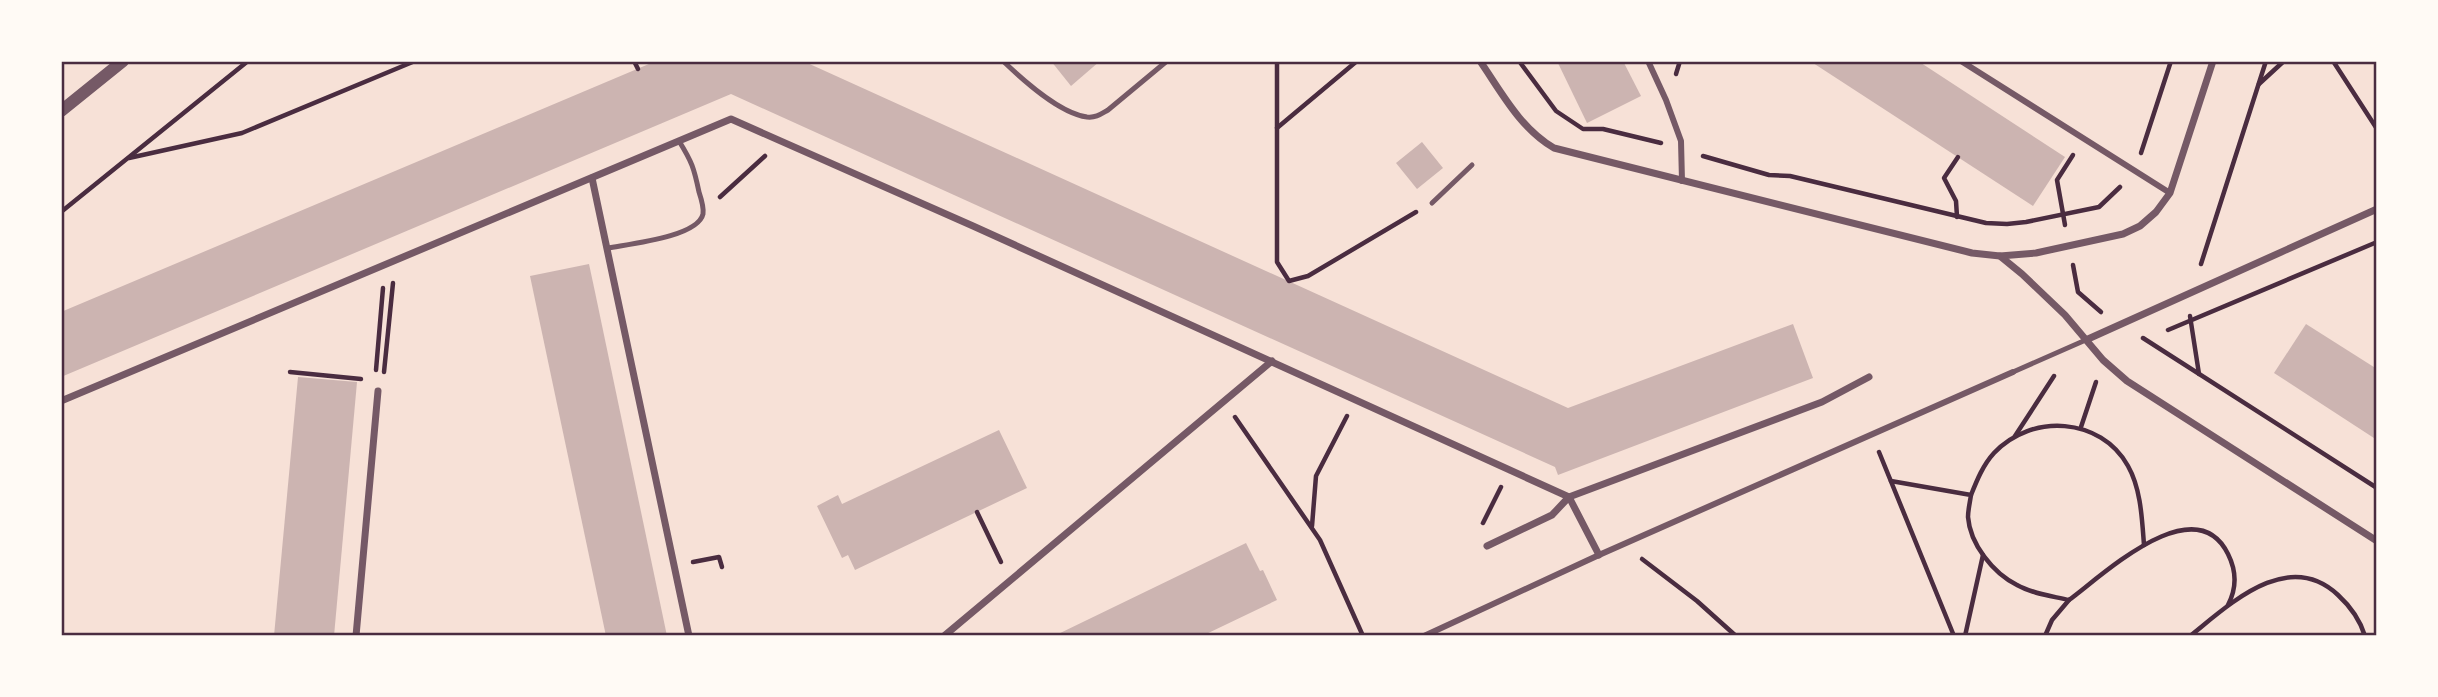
<svg xmlns="http://www.w3.org/2000/svg" width="2438" height="697" font-family="Quicksand,sans-serif">
  <style>
    .building { fill: #ccb4b1 }
    .lines { fill: none; stroke-linecap: round; stroke-linejoin: round }
    .path { stroke: #4a2c40; stroke-width: 4.5 }
    .service { stroke: #755966; stroke-width: 5 }
    .pedestrian { stroke: #755966; stroke-width: 6 }
    .minor { stroke: #755966; stroke-width: 7 }
    .tertiary { stroke: #755966; stroke-width: 12 }
    .neatline { fill: none; stroke: #4a2c40; stroke-width: 2.5 }
  </style>
  <rect width="100%" height="100%" fill="#f7e1d7"/>
  <g class="building">
    <polygon points="656,61 803,61 1568,408 1793,324 1813,378 1558,475 1555,467 731,94 61,377 61,312"/>
    <polygon points="1051,61 1100,61 1071,86"/>
    <polygon points="1557,61 1623,61 1641,96 1587,123"/>
    <polygon points="1810,61 1918,61 2065,157 2033,206"/>
    <polygon points="1422,142 1443,168 1417,189 1396,163"/>
    <polygon points="589,264 595,292 667,636 606,636 530,276"/>
    <polygon points="2306,324 2377,369 2377,440 2274,373"/>
    <polygon points="298,377 357,382 334,636 274,636"/>
    <polygon points="999,430 1027,488 855,570 848,555 842,558 817,506 838,495 842,504"/>
    <polygon points="1246,543 1260,571 1263,570 1277,600 1202,636 1054,636"/>
  </g>
  <g class="lines">
    <g class="path">
      <polyline points="634,61 638,69"/>
      <polyline points="1277,61 1277,262 1289,281 1308,276 1416,212"/>
      <polyline points="1519,61 1556,111 1583,129 1603,129 1661,143"/>
      <polyline points="2333,61 2377,129"/>
      <polyline points="1676,74 1680,61"/>
      <polyline points="2259,84 2284,61"/>
      <polyline points="1277,128 1357,61"/>
      <polyline points="2141,153 2171,61"/>
      <polyline points="1703,156 1769,175 1790,176 1986,223 2007,224 2026,222 2099,207 2120,187"/>
      <polyline points="129,158 242,133 415,61"/>
      <polyline points="720,197 765,156"/>
      <polyline points="61,212 248,61"/>
      <polyline points="1957,217 1956,201 1944,178 1958,157"/>
      <polyline points="2065,225 2057,180 2073,155"/>
      <polyline points="2201,264 2266,61"/>
      <polyline points="2073,265 2078,292 2101,312"/>
      <polyline points="2190,316 2199,374"/>
      <polyline points="2168,330 2377,242"/>
      <polyline points="2143,338 2377,488"/>
      <polyline points="376,370 383,288"/>
      <polyline points="290,372 361,379"/>
      <polyline points="384,372 393,283"/>
      <polyline points="1235,417 1320,540 1363,636"/>
      <polyline points="2081,427 2096,382"/>
      <polyline points="2015,436 2054,376"/>
      <polyline points="1879,452 1954,636"/>
      <path d="M1891,481L1971,495C1970,502 1968,510 1968,517C1970,544 1993,573 2017,585C2033,594 2052,596 2069,600C2103,575 2195,487 2228,554C2237,572 2237,588 2228,605"/>
      <path d="M1971,495C1977,480 1983,465 1994,453C2031,413 2101,417 2128,466C2141,489 2142,519 2144,545"/>
      <polyline points="977,512 1001,562"/>
      <polyline points="1483,523 1501,487"/>
      <polyline points="1312,526 1316,476 1347,416"/>
      <polyline points="1642,559 1697,601 1736,636"/>
      <polyline points="693,562 719,557 722,567"/>
      <polyline points="1965,636 1983,555"/>
      <polyline points="2045,636 2052,620 2069,600"/>
      <path d="M2190,636C2230,604 2288,548 2338,595C2350,606 2360,620 2365,636"/>
    </g>
    <g class="service">
      <path d="M1003,61C1023,80 1059,113 1087,117C1096,118 1101,114 1108,110L1167,61"/>
      <polyline points="1432,203 1472,165"/>
      <path d="M608,248C629,244 698,237 703,214C704,207 701,198 699,192C694,168 692,162 679,141"/>
      <polyline points="2013,372 2088,339"/>
    </g>
    <g class="pedestrian">
      <polyline points="1648,61 1666,100 1681,141 1682,181"/>
      <polyline points="1961,61 2170,193"/>
      <polyline points="1424,636 1599,555 2013,372"/>
    </g>
    <g class="minor">
      <path d="M1480,61C1502,93 1520,128 1554,148L1972,253L2000,256L2022,274L2065,315L2103,360L2127,381L2377,541"/>
      <polyline points="592,178 689,636"/>
      <polyline points="2000,256 2036,253 2123,234 2140,226 2156,212 2170,193 2213,61"/>
      <polyline points="2088,339 2377,209"/>
      <polyline points="61,401 731,119 973,226 1569,497 1599,555"/>
      <polyline points="1487,546 1552,515 1569,497 1822,402 1869,377"/>
      <polyline points="356,636 378,391"/>
      <polyline points="944,636 1272,361"/>
    </g>
    <polyline class="tertiary" points="61,111 123,61"/>
  </g>
  <rect width="2438" height="697" fill="none" stroke="#fffaf5" stroke-width="126"/>
  <rect x="63" y="63" width="2312" height="571" class="neatline"/>
</svg>
